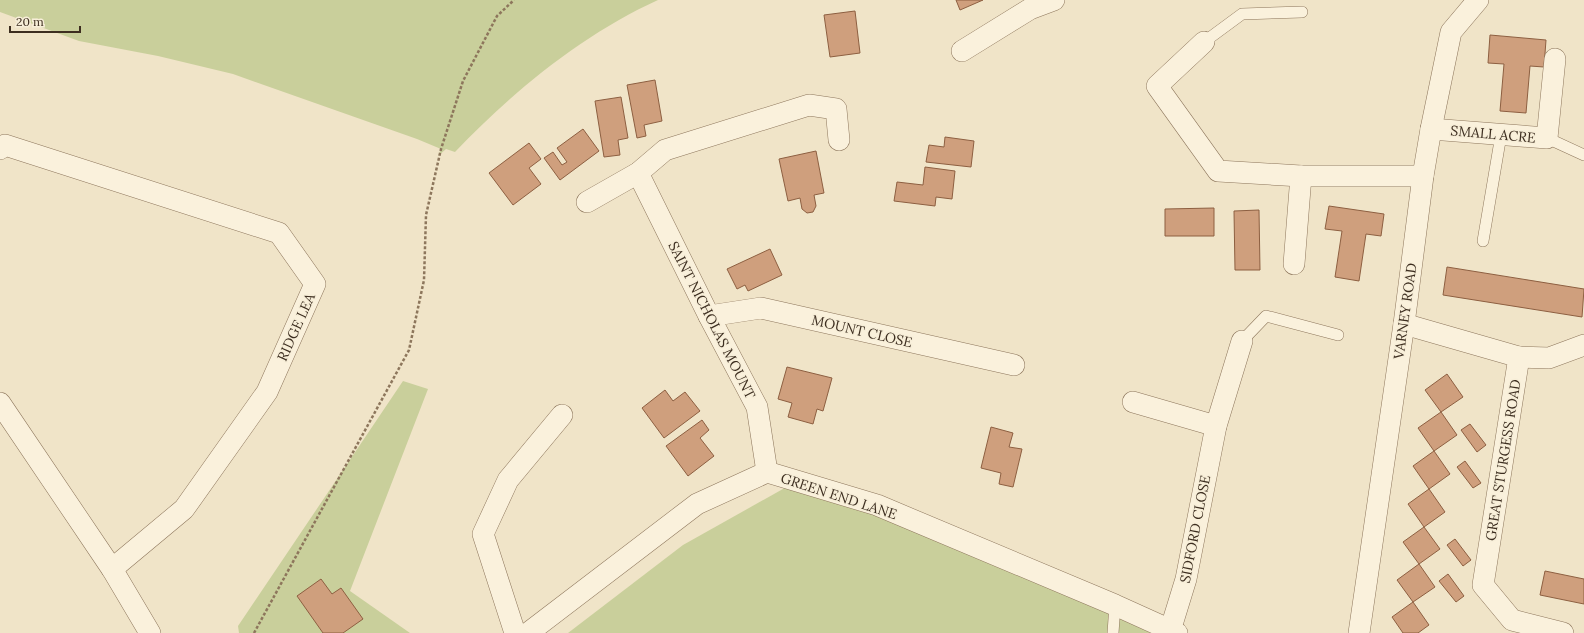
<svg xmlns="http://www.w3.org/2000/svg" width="1584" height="633" font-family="Lora,serif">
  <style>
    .green { fill: #c9cf9b }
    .building { fill: #cf9f7d; stroke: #8d5f41 }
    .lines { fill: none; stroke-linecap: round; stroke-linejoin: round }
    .service-casing { stroke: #8d765c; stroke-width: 12 }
    .minor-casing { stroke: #8d765c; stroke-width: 22 }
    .path { stroke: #8d765c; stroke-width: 2.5; stroke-dasharray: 3 2; stroke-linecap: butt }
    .service { stroke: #faf1dc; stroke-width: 11 }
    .minor { stroke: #faf1dc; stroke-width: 21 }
    .labels { text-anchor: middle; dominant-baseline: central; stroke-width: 3; stroke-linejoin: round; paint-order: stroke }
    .street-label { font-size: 14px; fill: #3d2e20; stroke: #f7eed8 }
  </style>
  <rect width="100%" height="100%" fill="#f0e4c8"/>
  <g class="green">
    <path d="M0,0H658C583,34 512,92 455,152L446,149L438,156L441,149L417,139L233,74L158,56L79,41L0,12Z"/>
    <polygon points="403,381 428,389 350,591 410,633 239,633 238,626"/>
    <polygon points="790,485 940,535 1151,633 568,633 683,545"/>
  </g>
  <g class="building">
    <polygon points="956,0 983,0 960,10"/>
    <polygon points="855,11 860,53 830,57 824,15"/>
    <polygon points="1490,35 1546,40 1544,67 1530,66 1526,113 1500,111 1504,64 1488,63"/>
    <polygon points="655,80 662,121 644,125 646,136 637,138 627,85"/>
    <polygon points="621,97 628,138 618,140 620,155 604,157 595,101"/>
    <polygon points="583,129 599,151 560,180 544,158 553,152 562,165 567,162 557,148"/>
    <polygon points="945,137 974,141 971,167 926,162 929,145 944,147"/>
    <polygon points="529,143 541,159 529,168 541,184 513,205 489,173"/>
    <polygon points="816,151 824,193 814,195 816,206 813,212 807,213 802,209 800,198 788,201 779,159"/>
    <polygon points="925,167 955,171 952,199 936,197 935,206 894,201 897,182 923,185"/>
    <polygon points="1329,206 1384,214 1381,236 1366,234 1359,281 1335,277 1342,231 1325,229"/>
    <polygon points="1214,208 1214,236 1165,236 1165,209"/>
    <polygon points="1259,210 1260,270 1235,270 1234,211"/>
    <polygon points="770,249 782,275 748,291 745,285 737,289 727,269"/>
    <polygon points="1447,267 1584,289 1582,317 1443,295"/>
    <polygon points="787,367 832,378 823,411 817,409 813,424 788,417 792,403 778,399"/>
    <polygon points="1447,374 1463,397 1441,412 1425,390"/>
    <polygon points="665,390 673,401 685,392 700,411 664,438 642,408"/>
    <polygon points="1441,412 1457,435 1434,451 1418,428"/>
    <polygon points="702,420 709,430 700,438 714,456 688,476 666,446"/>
    <polygon points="1470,424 1486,445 1477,452 1461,430"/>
    <polygon points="991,427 1013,433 1009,447 1022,449 1013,487 999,484 1001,473 981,468"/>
    <polygon points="1434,451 1450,474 1429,489 1413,466"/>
    <polygon points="1465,461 1481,483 1473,488 1457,467"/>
    <polygon points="1429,489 1445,512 1424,527 1408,504"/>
    <polygon points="1424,527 1440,549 1419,564 1403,542"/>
    <polygon points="1455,539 1471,560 1463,566 1447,545"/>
    <polygon points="1419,564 1435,587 1413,602 1397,580"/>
    <polygon points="1545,571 1584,579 1584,604 1540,595"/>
    <polygon points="1448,574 1464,596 1456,602 1439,581"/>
    <polygon points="321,579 332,594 341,588 363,619 343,633 323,633 297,596"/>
    <polygon points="1413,602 1429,625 1418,633 1403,633 1392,617"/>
  </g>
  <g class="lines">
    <g class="service-casing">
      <g id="service">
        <polyline points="1204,42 1242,14 1302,12"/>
        <polyline points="1547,138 1584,155"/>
        <polyline points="1483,241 1501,135"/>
        <polyline points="1242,341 1266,316 1338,335"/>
        <polyline points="1113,633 1115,605"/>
      </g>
    </g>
    <g class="minor-casing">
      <g id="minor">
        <polyline points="1204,42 1157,86 1218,171 1301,176"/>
        <polyline points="962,51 1030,9 1054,0"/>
        <polyline points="1431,129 1547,138 1555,59"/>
        <polyline points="0,149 5,145 279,233 315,284 267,392 184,509 112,569"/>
        <polyline points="638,173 709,316 757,407 767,472"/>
        <polyline points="587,202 638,173 665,150 809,105 836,109 839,140"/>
        <polyline points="1294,264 1301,176 1423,176"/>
        <polyline points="709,316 761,308 1014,365"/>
        <polyline points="1404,324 1519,357 1483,585 1512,620 1563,633"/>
        <polyline points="1519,357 1549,358 1584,345"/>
        <polyline points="1133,402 1216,426"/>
        <polyline points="0,403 112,569 150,633"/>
        <polyline points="1170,631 1186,579 1216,426 1242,341"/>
        <polyline points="515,633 483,534 508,480 562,415"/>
        <polyline points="528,633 697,504 767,472 877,505 1115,605 1177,633"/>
        <polyline points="1359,633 1404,324 1423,176 1431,129 1451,32 1478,0"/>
      </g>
    </g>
    <polyline class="path" points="254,633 409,350 424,280 426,215 441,149 463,81 497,16 514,0"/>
    <use href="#service" class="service"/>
    <use href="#minor" class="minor"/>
  </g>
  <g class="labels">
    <g class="street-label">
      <text transform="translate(1493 134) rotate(5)">SMALL ACRE</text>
      <text transform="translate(1405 311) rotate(-82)">VARNEY ROAD</text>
      <text transform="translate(712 320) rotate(63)">SAINT NICHOLAS MOUNT</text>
      <text transform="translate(296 327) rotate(-66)">RIDGE LEA</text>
      <text transform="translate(862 331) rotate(13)">MOUNT CLOSE</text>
      <text transform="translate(1503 460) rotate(-81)">GREAT STURGESS ROAD</text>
      <text transform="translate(839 496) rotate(18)">GREEN END LANE</text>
      <text transform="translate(1195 529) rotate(-79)">SIDFORD CLOSE</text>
    </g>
  </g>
  <path d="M10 26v6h70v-6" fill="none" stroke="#3d2e20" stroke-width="2"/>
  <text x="16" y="26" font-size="12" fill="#3d2e20" stroke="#f7eed8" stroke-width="3" paint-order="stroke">20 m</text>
</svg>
